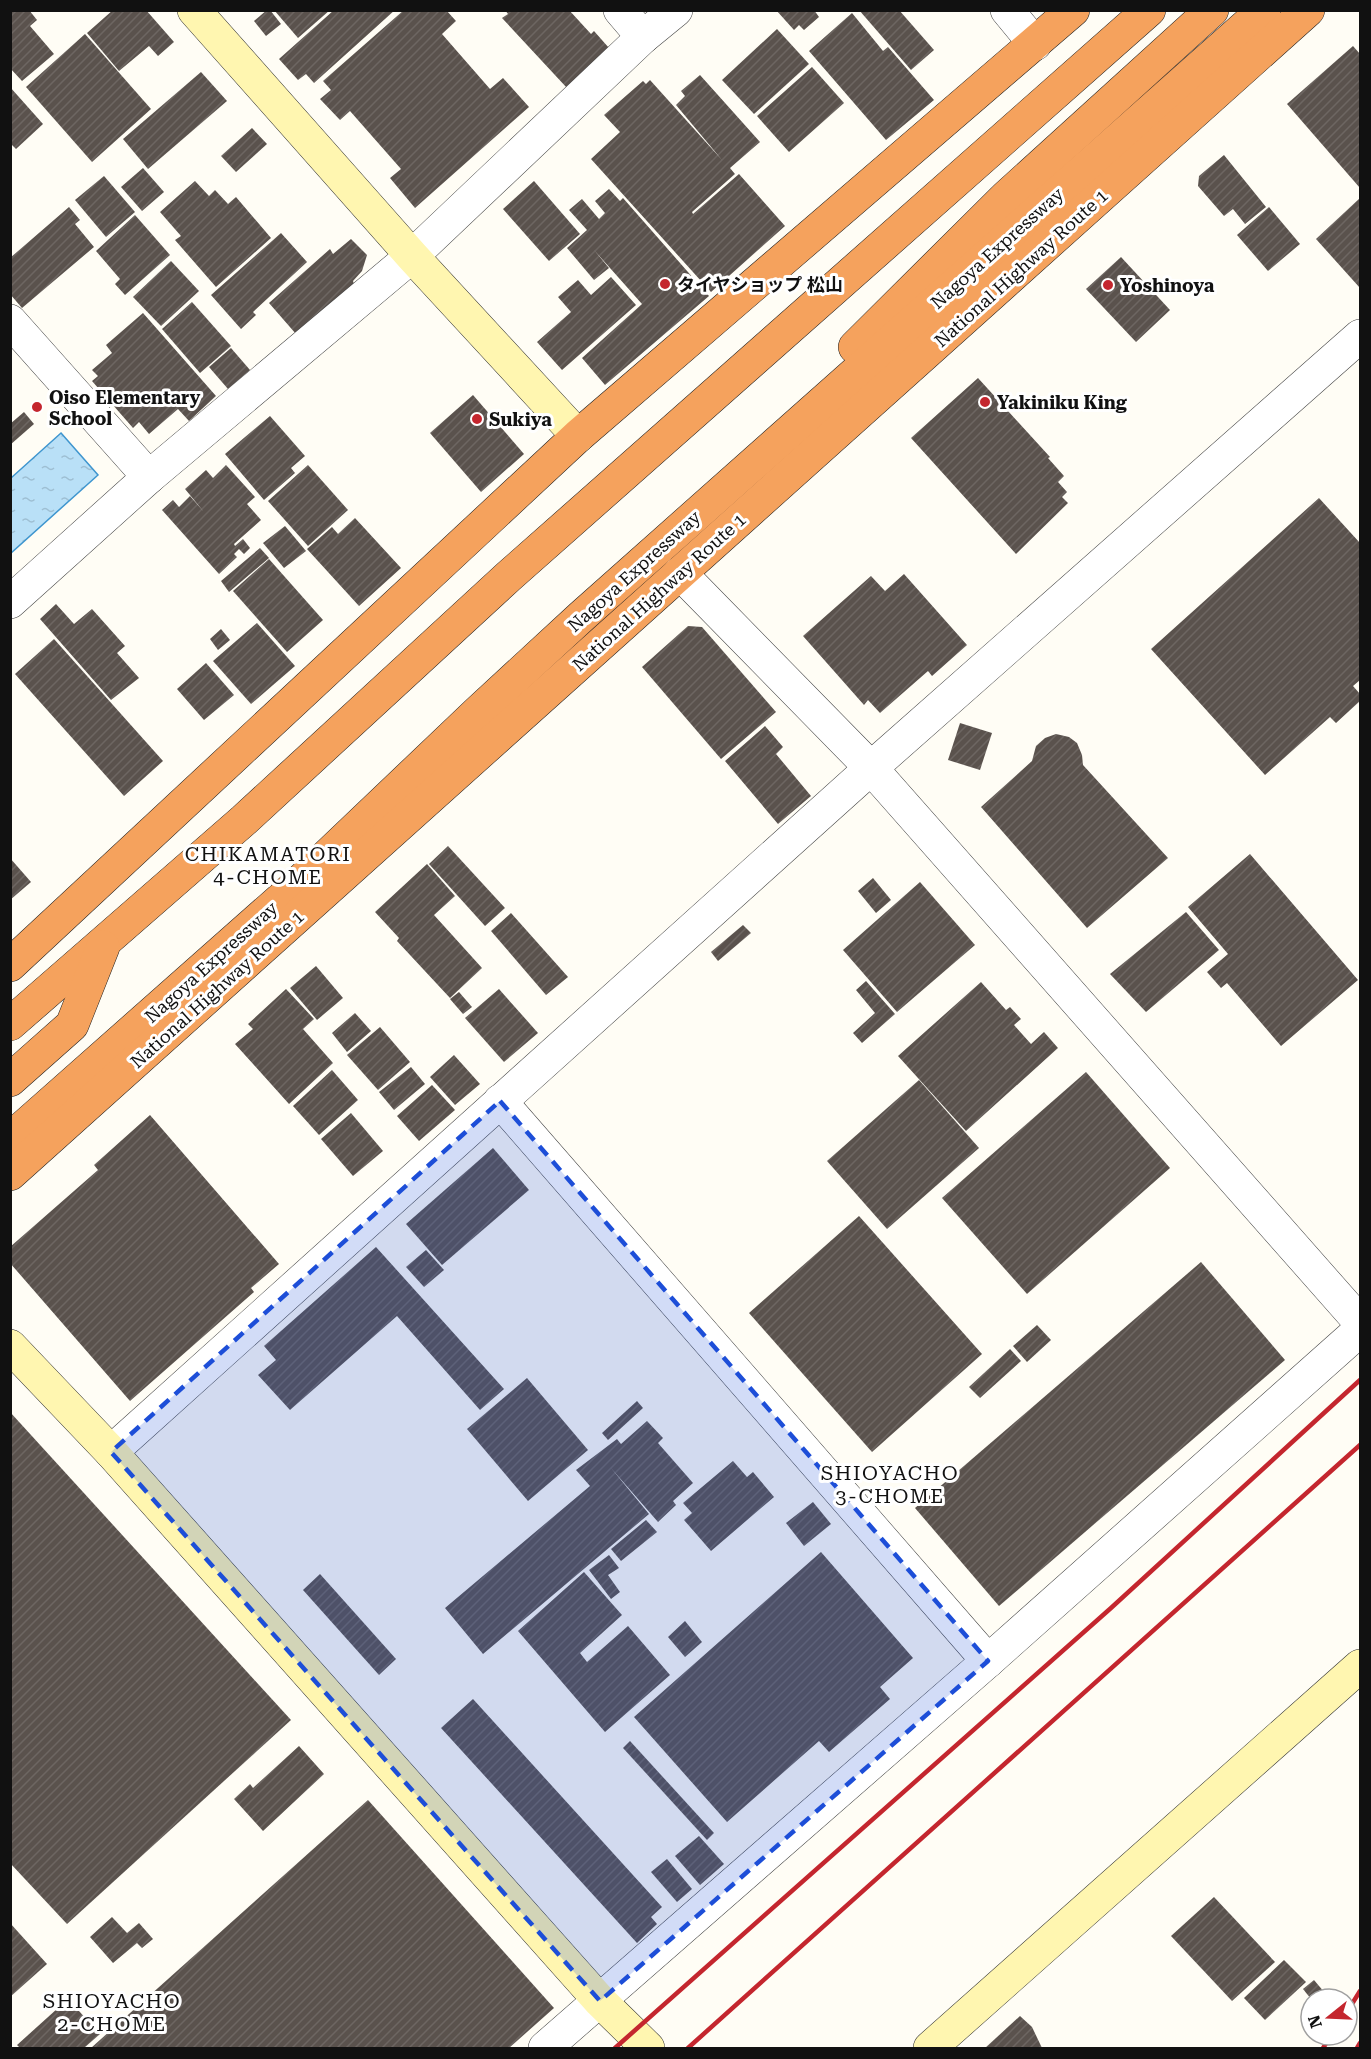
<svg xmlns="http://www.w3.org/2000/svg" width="1371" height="2059" font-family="'Roboto Serif','Noto Sans JP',serif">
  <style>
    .water { fill: url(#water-ripples); stroke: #3f96cf; stroke-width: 1.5 }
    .building { fill: url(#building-hatch) }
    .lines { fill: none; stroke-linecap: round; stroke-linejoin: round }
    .street-casing { stroke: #444; stroke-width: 34 }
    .secondary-casing { stroke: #333; stroke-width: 34 }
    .highway-casing { stroke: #222; stroke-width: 34 }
    .street { stroke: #fff; stroke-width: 33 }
    .secondary { stroke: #fff6b0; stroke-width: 33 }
    .highway { stroke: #f5a25d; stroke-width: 33 }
    .rail { stroke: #c4262e; stroke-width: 4.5 }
    .marked { fill: #1d4ed8; fill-opacity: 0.2; stroke: #1d4ed8; stroke-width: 4.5; stroke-dasharray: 12 8; stroke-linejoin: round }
    .poi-dot { fill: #c4262e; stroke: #fff; stroke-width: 2 }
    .labels { text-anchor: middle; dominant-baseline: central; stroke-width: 6; stroke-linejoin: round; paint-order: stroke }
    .street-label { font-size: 18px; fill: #111; stroke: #fff }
    .poi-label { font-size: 18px; font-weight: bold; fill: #111; stroke: #fff; text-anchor: start }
    .neighbourhood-label { font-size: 20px; letter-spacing: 1.5px; fill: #111; stroke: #fff }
  </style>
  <defs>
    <pattern id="water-ripples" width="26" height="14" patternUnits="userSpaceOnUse" patternTransform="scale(1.5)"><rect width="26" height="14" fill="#b9e0f7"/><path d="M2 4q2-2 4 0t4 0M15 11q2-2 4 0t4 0" fill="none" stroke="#9ebfd3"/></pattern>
    <pattern id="building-hatch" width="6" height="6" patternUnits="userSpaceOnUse" patternTransform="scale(1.5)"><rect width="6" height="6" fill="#5a524d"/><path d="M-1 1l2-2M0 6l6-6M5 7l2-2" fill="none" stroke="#6d6662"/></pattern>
  </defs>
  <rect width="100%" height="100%" fill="#fffdf5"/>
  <polygon class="water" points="61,433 98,475 11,553 11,478"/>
  <g class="building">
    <polygon points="10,10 29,10 37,20 30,26 54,54 22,81 10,68"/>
    <polygon points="113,10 146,10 174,42 158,56 149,46 119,71 87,33"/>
    <polygon points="267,10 270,10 281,24 266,36 254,21"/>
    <polygon points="274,10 330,10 298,38"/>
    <polygon points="334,10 395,10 314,83 306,74 298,80 279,59"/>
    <polygon points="404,10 446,10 456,21 442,34 490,89 503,78 529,107 415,208 390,178 401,169 350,111 340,120 320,99 331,90 323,81"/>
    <polygon points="505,10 569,10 591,34 594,31 609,48 567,88 502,18 508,14"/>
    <polygon points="776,10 814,10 819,17 804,30 799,25 794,30"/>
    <polygon points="859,10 899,10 934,50 911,70"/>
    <polygon points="852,13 883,51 888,47 934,100 886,140 809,51"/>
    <polygon points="777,29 809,64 754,114 722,80"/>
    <polygon points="85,34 151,109 92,162 26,87"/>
    <polygon points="1353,46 1360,54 1360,188 1287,104"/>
    <polygon points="812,67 844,103 789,152 757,116"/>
    <polygon points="201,72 227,101 148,169 123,139"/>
    <polygon points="700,75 760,142 730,168 735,174 692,212 693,214 739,174 785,226 711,292 591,159 620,132 604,115 643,81 646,84 650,80 722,160 676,105 685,96 681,91"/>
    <polygon points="10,87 43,124 16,149 10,143"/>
    <polygon points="252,128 267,144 236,172 221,156"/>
    <polygon points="1224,155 1266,207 1245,224 1233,209 1224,216 1198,186 1199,176"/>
    <polygon points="143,168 164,192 142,211 121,187"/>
    <polygon points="104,176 135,212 106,237 75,200"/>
    <polygon points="195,181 209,196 215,190 228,204 236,197 271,238 216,287 175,240 181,236 160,212"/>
    <polygon points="534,181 580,234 549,261 503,209"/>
    <polygon points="609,189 620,201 623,198 709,296 605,385 582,358 642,304 594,250 609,268 594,280 567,248 587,230 569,210 582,199 599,219 605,213 595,201"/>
    <polygon points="1360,198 1360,288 1316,239"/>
    <polygon points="69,207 80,220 75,224 94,247 22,308 10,294 10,258"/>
    <polygon points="1269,207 1300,244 1268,271 1237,235"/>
    <polygon points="135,215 170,255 125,295 115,284 120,279 96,251"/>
    <polygon points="281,233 307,262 253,312 256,315 241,329 211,295"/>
    <polygon points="351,239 367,255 362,271 353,281 354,284 296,334 269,303 330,249 333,254"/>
    <polygon points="1121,257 1170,310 1136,342 1086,289"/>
    <polygon points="171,261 199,291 161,326 133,297"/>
    <polygon points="611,277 636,305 562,370 537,342 571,312 558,297 578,280 591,295"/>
    <polygon points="192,302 231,346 200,373 162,329"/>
    <polygon points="143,313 216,396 189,421 178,409 149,434 139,422 133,428 92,381 98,376 92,370 112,353 106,345"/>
    <polygon points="231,348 250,370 228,389 209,367"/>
    <polygon points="978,378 1050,457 1048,458 1064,476 1058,482 1067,492 1062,497 1068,503 1016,554 911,438"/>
    <polygon points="473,395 524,454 481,492 430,433"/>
    <polygon points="24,412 34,424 10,445 10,424"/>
    <polygon points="270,416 305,456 291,468 295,473 264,500 225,454"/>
    <polygon points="226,465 255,497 247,504 261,520 234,544 235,546 243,539 250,548 244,554 239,549 234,554 237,557 219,574 162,510 173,500 179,507 190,496 204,512 185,489 206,470 213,478"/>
    <polygon points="308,465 348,510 308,546 268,501"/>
    <polygon points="1319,498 1360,543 1360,680 1353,686 1360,694 1360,701 1336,723 1330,717 1265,775 1151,649"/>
    <polygon points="355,518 401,568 359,606 307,549 332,527 338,534"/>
    <polygon points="285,526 306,551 284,568 263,543"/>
    <polygon points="260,548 269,558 229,592 221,581"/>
    <polygon points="269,559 323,620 287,652 233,591"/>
    <polygon points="904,574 967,645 932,676 928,671 880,713 868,700 864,705 803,636 871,576 885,591"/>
    <polygon points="56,604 74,624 92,609 125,646 117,653 139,678 111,700 40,619"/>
    <polygon points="257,623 295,666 251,704 213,661"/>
    <polygon points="688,626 702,627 776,712 721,759 642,667"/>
    <polygon points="221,629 230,640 218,650 210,639"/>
    <polygon points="54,639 163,761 124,796 15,674"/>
    <polygon points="206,663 234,695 204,720 177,689"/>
    <polygon points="960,723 992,733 980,770 948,760"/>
    <polygon points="765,726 783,747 776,754 811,796 778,824 725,761"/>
    <polygon points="1056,734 1069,737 1077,743 1082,755 1083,765 1168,858 1087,928 981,807 1032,761 1036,746 1045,738"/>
    <polygon points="448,846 505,908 485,926 429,864"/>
    <polygon points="1250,854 1358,980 1281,1046 1227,983 1221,988 1207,972 1228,954 1188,907"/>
    <polygon points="10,858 31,882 10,900"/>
    <polygon points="427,864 455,896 434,915 482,968 450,998 397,941 399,938 375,912"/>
    <polygon points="873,878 891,900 876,913 858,891"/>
    <polygon points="920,882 975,945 897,1012 843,950"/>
    <polygon points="1186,912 1219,950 1146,1012 1110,974"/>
    <polygon points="511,913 568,977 546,995 491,931"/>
    <polygon points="743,925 751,933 718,961 711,952"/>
    <polygon points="316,966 343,998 317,1020 290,988"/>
    <polygon points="866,981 895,1014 862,1043 853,1033 875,1013 856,990"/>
    <polygon points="981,982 1006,1010 1010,1007 1021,1019 1014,1025 1031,1044 1044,1032 1058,1048 966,1131 898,1056"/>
    <polygon points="286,989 314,1019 303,1029 333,1063 289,1104 235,1044 253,1029 248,1024"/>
    <polygon points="499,989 538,1033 504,1062 465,1018"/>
    <polygon points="459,992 472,1007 463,1014 450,999"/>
    <polygon points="355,1013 371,1031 347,1052 332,1033"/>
    <polygon points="380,1027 410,1062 378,1090 347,1055"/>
    <polygon points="454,1055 480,1084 455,1105 430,1077"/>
    <polygon points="411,1067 425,1084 394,1110 379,1092"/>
    <polygon points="332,1070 358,1100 319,1135 293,1106"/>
    <polygon points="1086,1072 1170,1168 1027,1294 942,1198"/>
    <polygon points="919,1080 979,1148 887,1229 827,1161"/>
    <polygon points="432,1085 455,1110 419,1141 397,1116"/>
    <polygon points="351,1113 383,1151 353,1176 321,1139"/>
    <polygon points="150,1115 279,1264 251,1288 254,1292 130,1401 10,1263 10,1247 98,1170 94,1165"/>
    <polygon points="493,1148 529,1190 442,1265 406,1224"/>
    <polygon points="859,1216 982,1354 872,1452 749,1313"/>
    <polygon points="376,1247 504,1389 480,1410 397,1316 290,1410 258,1375 276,1360 264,1346"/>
    <polygon points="426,1250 444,1270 424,1287 406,1267"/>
    <polygon points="1201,1262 1285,1360 999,1606 915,1508"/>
    <polygon points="1037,1325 1051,1340 1027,1362 1013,1346"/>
    <polygon points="1010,1349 1021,1361 980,1398 969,1387"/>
    <polygon points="527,1378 588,1450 528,1501 467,1429"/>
    <polygon points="637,1401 643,1408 608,1440 602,1433"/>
    <polygon points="10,1412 291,1720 67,1924 10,1863"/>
    <polygon points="647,1421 663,1438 658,1443 693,1483 673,1501 676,1505 658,1522 611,1468 649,1514 483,1654 445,1608 590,1486 576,1470 617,1439 621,1444"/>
    <polygon points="733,1461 747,1477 753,1472 774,1497 711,1551 684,1520 692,1513 683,1503"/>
    <polygon points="813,1502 831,1524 804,1546 786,1523"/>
    <polygon points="646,1520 657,1532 621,1561 611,1549"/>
    <polygon points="821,1552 913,1658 880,1687 890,1699 829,1752 819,1741 727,1822 634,1717"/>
    <polygon points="609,1555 619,1568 608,1575 620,1592 611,1599 589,1570"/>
    <polygon points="584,1572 622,1615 580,1653 587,1662 628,1626 670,1675 605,1732 518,1631"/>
    <polygon points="320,1574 396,1659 379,1675 303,1590"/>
    <polygon points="685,1621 702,1642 685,1657 668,1637"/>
    <polygon points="473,1699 662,1907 651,1917 657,1924 637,1943 441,1728"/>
    <polygon points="630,1741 714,1833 707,1840 623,1748"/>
    <polygon points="299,1746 324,1774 263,1831 234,1799 250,1784 253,1788"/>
    <polygon points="368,1800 554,2008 509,2048 91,2048"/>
    <polygon points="699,1836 724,1864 700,1885 675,1856"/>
    <polygon points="667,1859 692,1889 677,1902 651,1872"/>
    <polygon points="1214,1897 1275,1962 1232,2001 1171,1936"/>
    <polygon points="112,1917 127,1933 139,1923 153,1939 142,1948 137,1943 113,1963 90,1937"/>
    <polygon points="10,1923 47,1964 10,1997"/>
    <polygon points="1284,1960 1306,1982 1265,2020 1244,1998"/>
    <polygon points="1314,1980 1330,1999 1311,1999 1303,1989"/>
    <polygon points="68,1999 100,2034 84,2048 20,2048 17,2045"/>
    <polygon points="1020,2016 1032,2027 1042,2048 985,2048"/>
  </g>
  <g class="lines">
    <g class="street-casing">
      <g id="street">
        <polyline points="620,10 643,37"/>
        <polyline points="1007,10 1035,44"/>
        <polyline points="10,321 149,477"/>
        <polyline points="680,573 871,768 1360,1322"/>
        <polyline points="10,602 149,477 412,256 643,37 676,10"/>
        <polyline points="500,1101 988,1661"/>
        <polyline points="111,1452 871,768 1360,336"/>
        <polyline points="545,2048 988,1661 1360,1330"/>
      </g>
    </g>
    <g class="secondary-casing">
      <g id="secondary">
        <polyline points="194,10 412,256 578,436"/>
        <polyline points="10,1346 111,1452 600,2001 648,2048"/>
        <polyline points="930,2048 1360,1666"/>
      </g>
    </g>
    <g class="highway-casing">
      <g id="highway">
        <polyline points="855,347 1006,197 1212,10"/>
        <polyline points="10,965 578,436 1073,10"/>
        <polyline points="10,1024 244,820 509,576 1149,10"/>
        <polyline points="10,1080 72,1025 103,947"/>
        <polyline points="10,1139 288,893 478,712 582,616 1264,10"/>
        <polyline points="10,1174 1308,10"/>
      </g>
    </g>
    <use href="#street" class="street"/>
    <use href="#secondary" class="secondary"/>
    <use href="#highway" class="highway"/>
    <g class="rail">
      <polyline points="1347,2012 1360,1991"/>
      <polyline points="615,2048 1111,1608 1360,1380"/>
      <polyline points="688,2048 1360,1445"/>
      <polyline points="1323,2048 1332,2035"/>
      <polyline points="1357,2048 1360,2043"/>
    </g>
  </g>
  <path class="marked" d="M500,1101L988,1661L600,2001L111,1452Z"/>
  <g class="poi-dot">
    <circle cx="665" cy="284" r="6"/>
    <circle cx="1108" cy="285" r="6"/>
    <circle cx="985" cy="402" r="6"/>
    <circle cx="37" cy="407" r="6"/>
    <circle cx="477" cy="419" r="6"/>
  </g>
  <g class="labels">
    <g class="street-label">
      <text transform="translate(997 248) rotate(-42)">Nagoya Expressway</text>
      <text transform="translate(1021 268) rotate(-42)">National Highway Route 1</text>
      <text transform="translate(634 571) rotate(-42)">Nagoya Expressway</text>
      <text transform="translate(659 592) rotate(-42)">National Highway Route 1</text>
      <text transform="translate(211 962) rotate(-42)">Nagoya Expressway</text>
      <text transform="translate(217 989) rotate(-42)">National Highway Route 1</text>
    </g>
    <g class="poi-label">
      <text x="677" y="284">タイヤショップ 松山</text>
      <text x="1120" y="285">Yoshinoya</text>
      <text x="49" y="397">Oiso Elementary<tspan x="49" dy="21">School</tspan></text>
      <text x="997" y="402">Yakiniku King</text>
      <text x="489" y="419">Sukiya</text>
    </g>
    <g class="neighbourhood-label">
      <text x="268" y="854">CHIKAMATORI<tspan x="268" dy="23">4-CHOME</tspan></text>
      <text x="890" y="1473">SHIOYACHO<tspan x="890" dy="23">3-CHOME</tspan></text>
      <text x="112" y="2001">SHIOYACHO<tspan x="112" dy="23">2-CHOME</tspan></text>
    </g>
  </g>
  <rect width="1371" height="2059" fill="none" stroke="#111111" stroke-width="24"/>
  <g transform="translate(1329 2017) rotate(252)"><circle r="28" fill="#ffffff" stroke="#a0a0a0" stroke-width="1.5"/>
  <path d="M0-4.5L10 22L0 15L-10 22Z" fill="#c4262e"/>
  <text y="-9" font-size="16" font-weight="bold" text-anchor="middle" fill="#111111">N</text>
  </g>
</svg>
